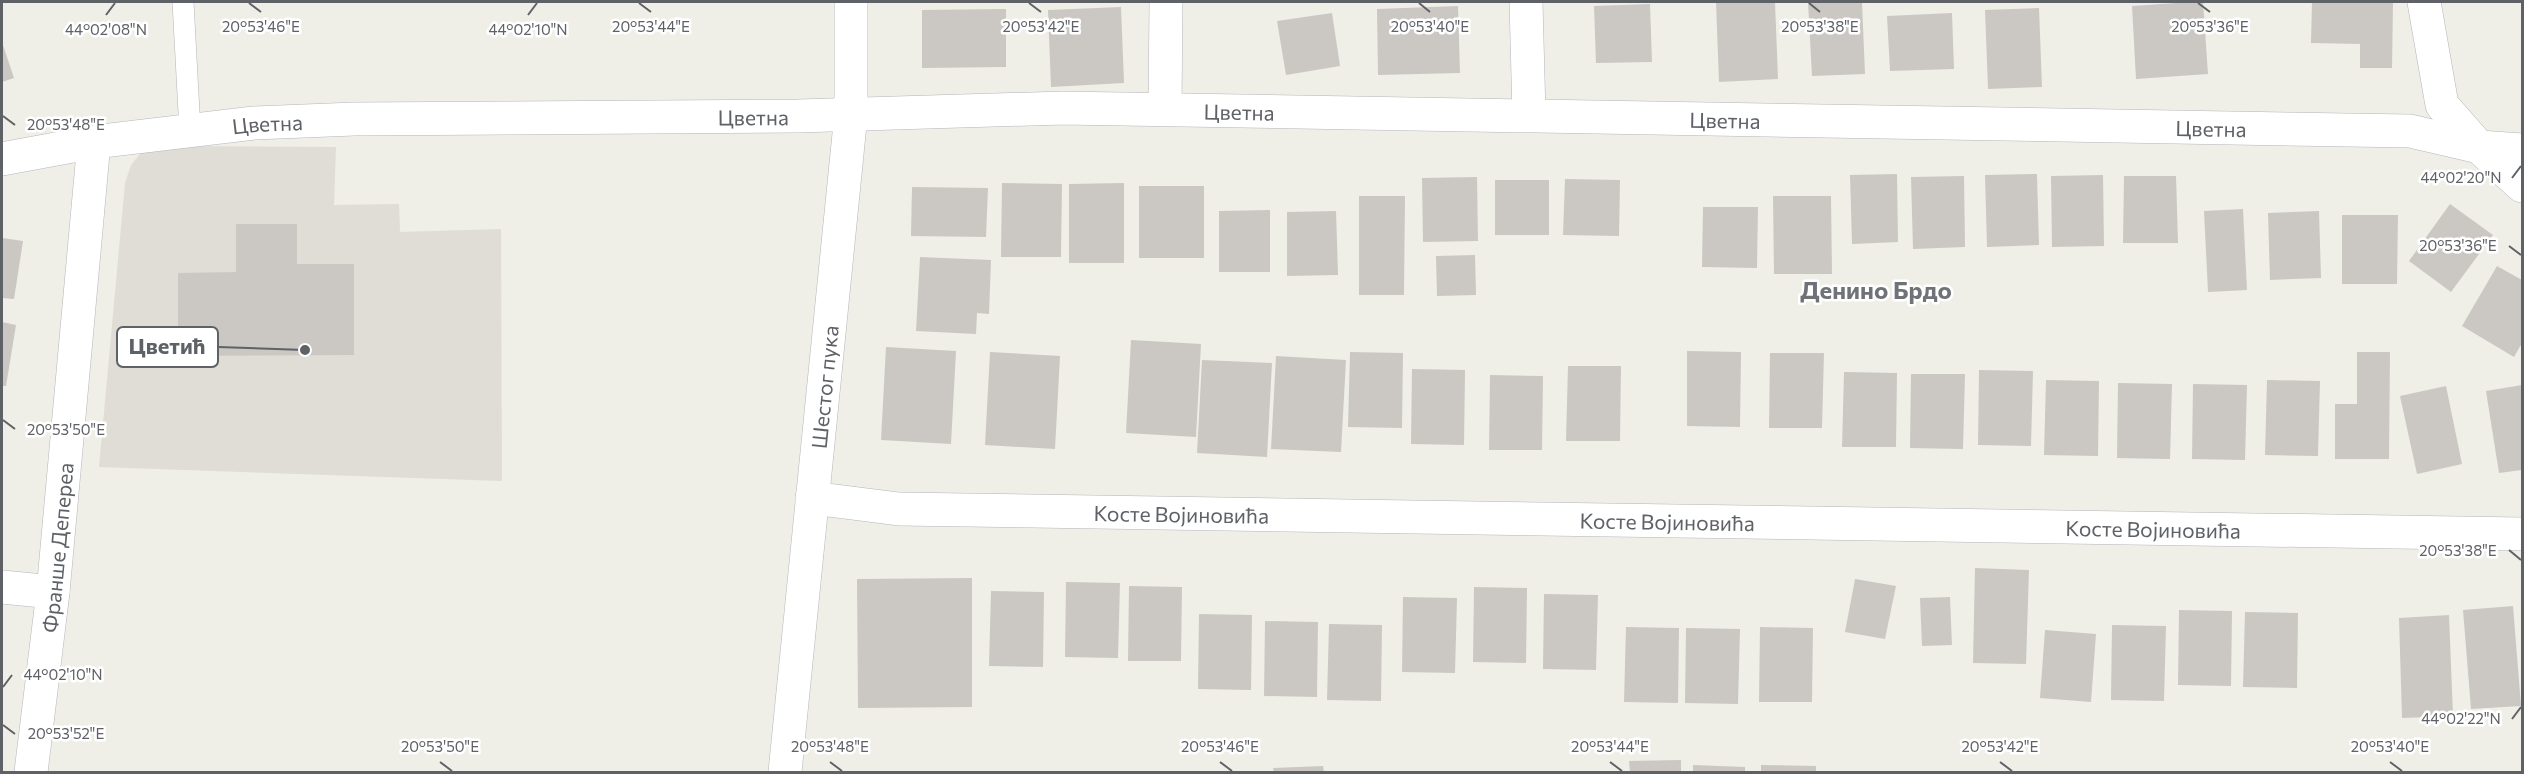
<svg xmlns="http://www.w3.org/2000/svg" width="2524" height="774" font-family="Commissioner,sans-serif">
  <style>
    .education { fill: #dfddd5 }
    .building { fill: #cbc8c4 }
    .lines { fill: none; stroke-linecap: round; stroke-linejoin: round }
    .lane-casing { stroke: #b4b6ba; stroke-width: 22 }
    .street-casing { stroke: #b4b6ba; stroke-width: 34 }
    .lane { stroke: #fff; stroke-width: 21 }
    .street { stroke: #fff; stroke-width: 33 }
    .ticks { fill: none; stroke: #5e6166; stroke-width: 2 }
    .labels { text-anchor: middle; dominant-baseline: central; stroke-width: 5; stroke-linejoin: round; paint-order: stroke }
    .street-label { font-size: 21px; fill: #5e6166; stroke: #fff }
    .quarter-label { font-size: 24px; font-weight: bold; fill: #6f7378; stroke: #fff }
    .ticks-label { font-size: 15px; text-anchor: middle; fill: #5e6166; stroke: #fff; stroke-width: 5; stroke-linejoin: round; paint-order: stroke }
    .leader { fill: none; stroke: #5e6166; stroke-width: 2 }
    .callout-dot { fill: #5e6166; stroke: #fff; stroke-width: 2 }
    .callout { fill: #fff; stroke: #5e6166; stroke-width: 2 }
    .callout-label { font-size: 22px; text-anchor: middle; font-weight: bold; fill: #5e6166 }
  </style>
  <rect width="100%" height="100%" fill="#efeee7"/>
  <polygon class="education" points="157,146 336,147 334,205 399,204 400,232 501,229 502,481 99,467 125,183 131,165 140,154"/>
  <g class="building">
    <polygon points="1716,2 1775,2 1778,79 1719,82"/>
    <polygon points="1808,2 1862,2 1865,74 1812,76"/>
    <polygon points="2192,2 2203,2 2208,74 2136,79 2132,6"/>
    <polygon points="2312,2 2393,2 2392,68 2360,68 2360,44 2311,43"/>
    <polygon points="1650,4 1652,62 1596,63 1594,6"/>
    <polygon points="1458,6 1460,73 1378,75 1377,9"/>
    <polygon points="1121,7 1124,83 1051,87 1048,10"/>
    <polygon points="2039,8 2042,87 1988,89 1985,10"/>
    <polygon points="1006,9 1006,67 922,68 922,10"/>
    <polygon points="1332,13 1340,66 1286,75 1277,21"/>
    <polygon points="1952,13 1954,69 1890,71 1887,16"/>
    <polygon points="2,42 14,78 2,82"/>
    <polygon points="1897,174 1898,242 1852,244 1850,175"/>
    <polygon points="2037,174 2039,245 1987,247 1985,175"/>
    <polygon points="2103,175 2104,246 2052,247 2051,176"/>
    <polygon points="1964,176 1965,247 1913,249 1911,177"/>
    <polygon points="2124,176 2176,176 2178,243 2123,243"/>
    <polygon points="1477,177 1478,241 1423,242 1422,178"/>
    <polygon points="1565,179 1620,180 1619,236 1563,235"/>
    <rect x="1495" y="180" width="54" height="55"/>
    <polygon points="1002,183 1062,184 1061,257 1001,257"/>
    <polygon points="1124,183 1124,263 1069,263 1069,184"/>
    <rect x="1139" y="186" width="65" height="72"/>
    <polygon points="912,187 988,188 986,237 911,236"/>
    <polygon points="1359,196 1405,196 1404,295 1359,295"/>
    <polygon points="1773,196 1831,196 1832,274 1774,274"/>
    <polygon points="2450,204 2493,235 2451,292 2409,261"/>
    <polygon points="1703,207 1758,207 1757,268 1702,267"/>
    <polygon points="2243,209 2247,290 2208,292 2204,211"/>
    <polygon points="1270,210 1270,272 1219,272 1219,211"/>
    <polygon points="1336,211 1338,275 1287,276 1287,212"/>
    <polygon points="2319,211 2321,278 2270,280 2268,213"/>
    <polygon points="2342,215 2398,215 2397,284 2342,284"/>
    <polygon points="236,224 297,224 297,264 354,264 354,355 178,356 178,273 236,272"/>
    <polygon points="2,238 23,241 14,299 2,298"/>
    <polygon points="1475,255 1476,295 1437,296 1436,256"/>
    <polygon points="920,257 991,260 989,314 977,313 976,334 916,331"/>
    <polygon points="2497,266 2522,280 2522,343 2514,357 2462,326"/>
    <polygon points="2,322 16,325 6,386 2,386"/>
    <polygon points="1131,340 1201,344 1196,437 1126,433"/>
    <polygon points="886,347 956,351 951,444 881,440"/>
    <polygon points="1687,351 1741,352 1740,427 1687,426"/>
    <polygon points="990,352 1060,356 1055,449 985,445"/>
    <polygon points="1350,352 1403,353 1402,428 1348,427"/>
    <polygon points="2357,352 2390,352 2389,459 2335,459 2335,404 2357,404"/>
    <polygon points="1770,353 1824,353 1822,428 1769,428"/>
    <polygon points="1276,356 1346,360 1341,452 1271,449"/>
    <polygon points="1202,360 1272,363 1267,457 1197,453"/>
    <polygon points="1568,366 1621,366 1620,441 1566,441"/>
    <polygon points="1412,369 1465,370 1464,445 1411,444"/>
    <polygon points="1979,370 2033,371 2031,446 1978,445"/>
    <polygon points="1844,372 1897,373 1896,447 1842,447"/>
    <polygon points="1911,374 1965,374 1963,449 1910,448"/>
    <polygon points="1490,375 1543,376 1542,450 1489,450"/>
    <polygon points="2046,380 2099,381 2098,456 2044,455"/>
    <polygon points="2267,380 2320,381 2318,456 2265,455"/>
    <polygon points="2118,383 2172,384 2170,459 2117,458"/>
    <polygon points="2193,384 2247,385 2245,460 2192,459"/>
    <polygon points="2522,385 2522,470 2499,473 2486,391"/>
    <polygon points="2446,386 2462,464 2417,474 2400,396"/>
    <polygon points="1975,568 2029,570 2026,664 1973,663"/>
    <polygon points="972,578 972,707 858,708 857,579"/>
    <polygon points="1855,579 1896,586 1885,639 1845,632"/>
    <polygon points="1066,582 1120,583 1118,658 1065,657"/>
    <polygon points="1129,586 1182,587 1181,661 1128,661"/>
    <polygon points="1474,587 1527,588 1526,663 1473,662"/>
    <polygon points="991,591 1044,592 1043,667 989,666"/>
    <polygon points="1544,594 1598,595 1596,670 1543,669"/>
    <polygon points="1403,597 1457,598 1455,673 1402,672"/>
    <polygon points="1950,597 1952,645 1922,646 1920,598"/>
    <polygon points="2513,606 2521,706 2471,709 2463,610"/>
    <polygon points="2179,610 2232,611 2231,686 2178,685"/>
    <polygon points="2245,612 2298,613 2297,688 2243,687"/>
    <polygon points="1199,614 1252,615 1251,690 1198,689"/>
    <polygon points="2449,615 2453,716 2402,718 2399,618"/>
    <polygon points="1265,621 1318,622 1317,697 1264,696"/>
    <polygon points="1329,624 1382,625 1381,701 1327,700"/>
    <polygon points="2112,625 2166,626 2164,701 2111,700"/>
    <polygon points="1626,627 1679,628 1678,703 1624,702"/>
    <polygon points="1760,627 1813,628 1812,702 1759,702"/>
    <polygon points="1686,628 1740,629 1738,704 1685,703"/>
    <polygon points="2045,630 2096,634 2091,702 2040,698"/>
    <polygon points="1681,760 1681,772 1630,772 1629,761"/>
    <polygon points="1693,765 1745,767 1745,772 1693,772"/>
    <polygon points="1761,765 1816,766 1816,772 1761,772"/>
    <polygon points="1323,766 1324,772 1274,772 1273,768"/>
  </g>
  <g class="lines">
    <g class="lane-casing">
      <polyline id="lane" points="183,2 190,131"/>
    </g>
    <g class="street-casing">
      <g id="street">
        <polyline points="1526,2 1529,115"/>
        <polyline points="2424,2 2442,105 2479,147 2522,186"/>
        <polyline points="1165,109 1166,2"/>
        <path id="s1" d="M2,159L94,142L254,123L354,119L798,116L1063,108L2410,131L2479,147L2522,150"/>
        <path id="s2" d="M812,498L899,509L2522,534"/>
        <polyline points="2,587 53,592"/>
        <path id="s3" d="M31,772L53,592L94,142"/>
        <path id="s4" d="M785,772L851,114V2"/>
      </g>
    </g>
    <use href="#lane" class="lane"/>
    <use href="#street" class="street"/>
  </g>
  <path class="ticks" d="M249,3L261,12M639,3L651,12M1029,3L1041,12M1419,3L1430,12M1809,3L1820,12M2198,3L2210,12M106,15L115,3M528,15L537,3M3,116L15,125M2512,178L2521,166M2509,246L2521,255M3,420L15,429M2509,550L2521,560M3,687L12,675M2512,719L2521,707M3,725L15,734M440,762L452,771M830,762L842,771M1220,762L1232,771M1610,762L1622,771M2000,762L2012,771M2390,762L2402,771"/>
  <g class="labels">
    <g class="street-label">
      <text stroke="none"><textPath href="#s1" startOffset="1240">Цветна</textPath></text>
      <text stroke="none"><textPath href="#s1" startOffset="754">Цветна</textPath></text>
      <text stroke="none"><textPath href="#s1" startOffset="1726">Цветна</textPath></text>
      <text stroke="none"><textPath href="#s1" startOffset="268">Цветна</textPath></text>
      <text stroke="none"><textPath href="#s1" startOffset="2212">Цветна</textPath></text>
      <text stroke="none"><textPath href="#s4" startOffset="387">Шестог пука</textPath></text>
      <text stroke="none"><textPath href="#s2" startOffset="370">Косте Војиновића</textPath></text>
      <text stroke="none"><textPath href="#s2" startOffset="856">Косте Војиновића</textPath></text>
      <text stroke="none"><textPath href="#s2" startOffset="1342">Косте Војиновића</textPath></text>
      <text stroke="none"><textPath href="#s3" startOffset="226">Франше Депереа</textPath></text>
    </g>
    <g class="quarter-label">
      <text x="1876" y="289">Денино Брдо</text>
    </g>
  </g>
  <g class="ticks-label">
    <text x="2210" y="32">20°53'36"E</text>
    <text x="261" y="32">20°53'46"E</text>
    <text x="651" y="32">20°53'44"E</text>
    <text x="1041" y="32">20°53'42"E</text>
    <text x="1430" y="32">20°53'40"E</text>
    <text x="1820" y="32">20°53'38"E</text>
    <text x="106" y="35">44°02'08"N</text>
    <text x="528" y="35">44°02'10"N</text>
    <text x="66" y="130">20°53'48"E</text>
    <text x="2461" y="183">44°02'20"N</text>
    <text x="2458" y="251">20°53'36"E</text>
    <text x="66" y="435">20°53'50"E</text>
    <text x="2458" y="556">20°53'38"E</text>
    <text x="63" y="680">44°02'10"N</text>
    <text x="2461" y="724">44°02'22"N</text>
    <text x="66" y="739">20°53'52"E</text>
    <text x="440" y="752">20°53'50"E</text>
    <text x="830" y="752">20°53'48"E</text>
    <text x="1220" y="752">20°53'46"E</text>
    <text x="1610" y="752">20°53'44"E</text>
    <text x="2000" y="752">20°53'42"E</text>
    <text x="2390" y="752">20°53'40"E</text>
  </g>
  <path class="leader" d="M305 350L218 347"/>
  <circle class="callout-dot" cx="305" cy="350" r="6"/>
  <rect class="callout" x="117" y="327" width="101" height="40" rx="6"/>
  <g class="callout-label">
    <text x="167" y="354">Цветић</text>
  </g>
  <rect width="2524" height="774" fill="none" stroke="#5e6166" stroke-width="6"/>
</svg>
